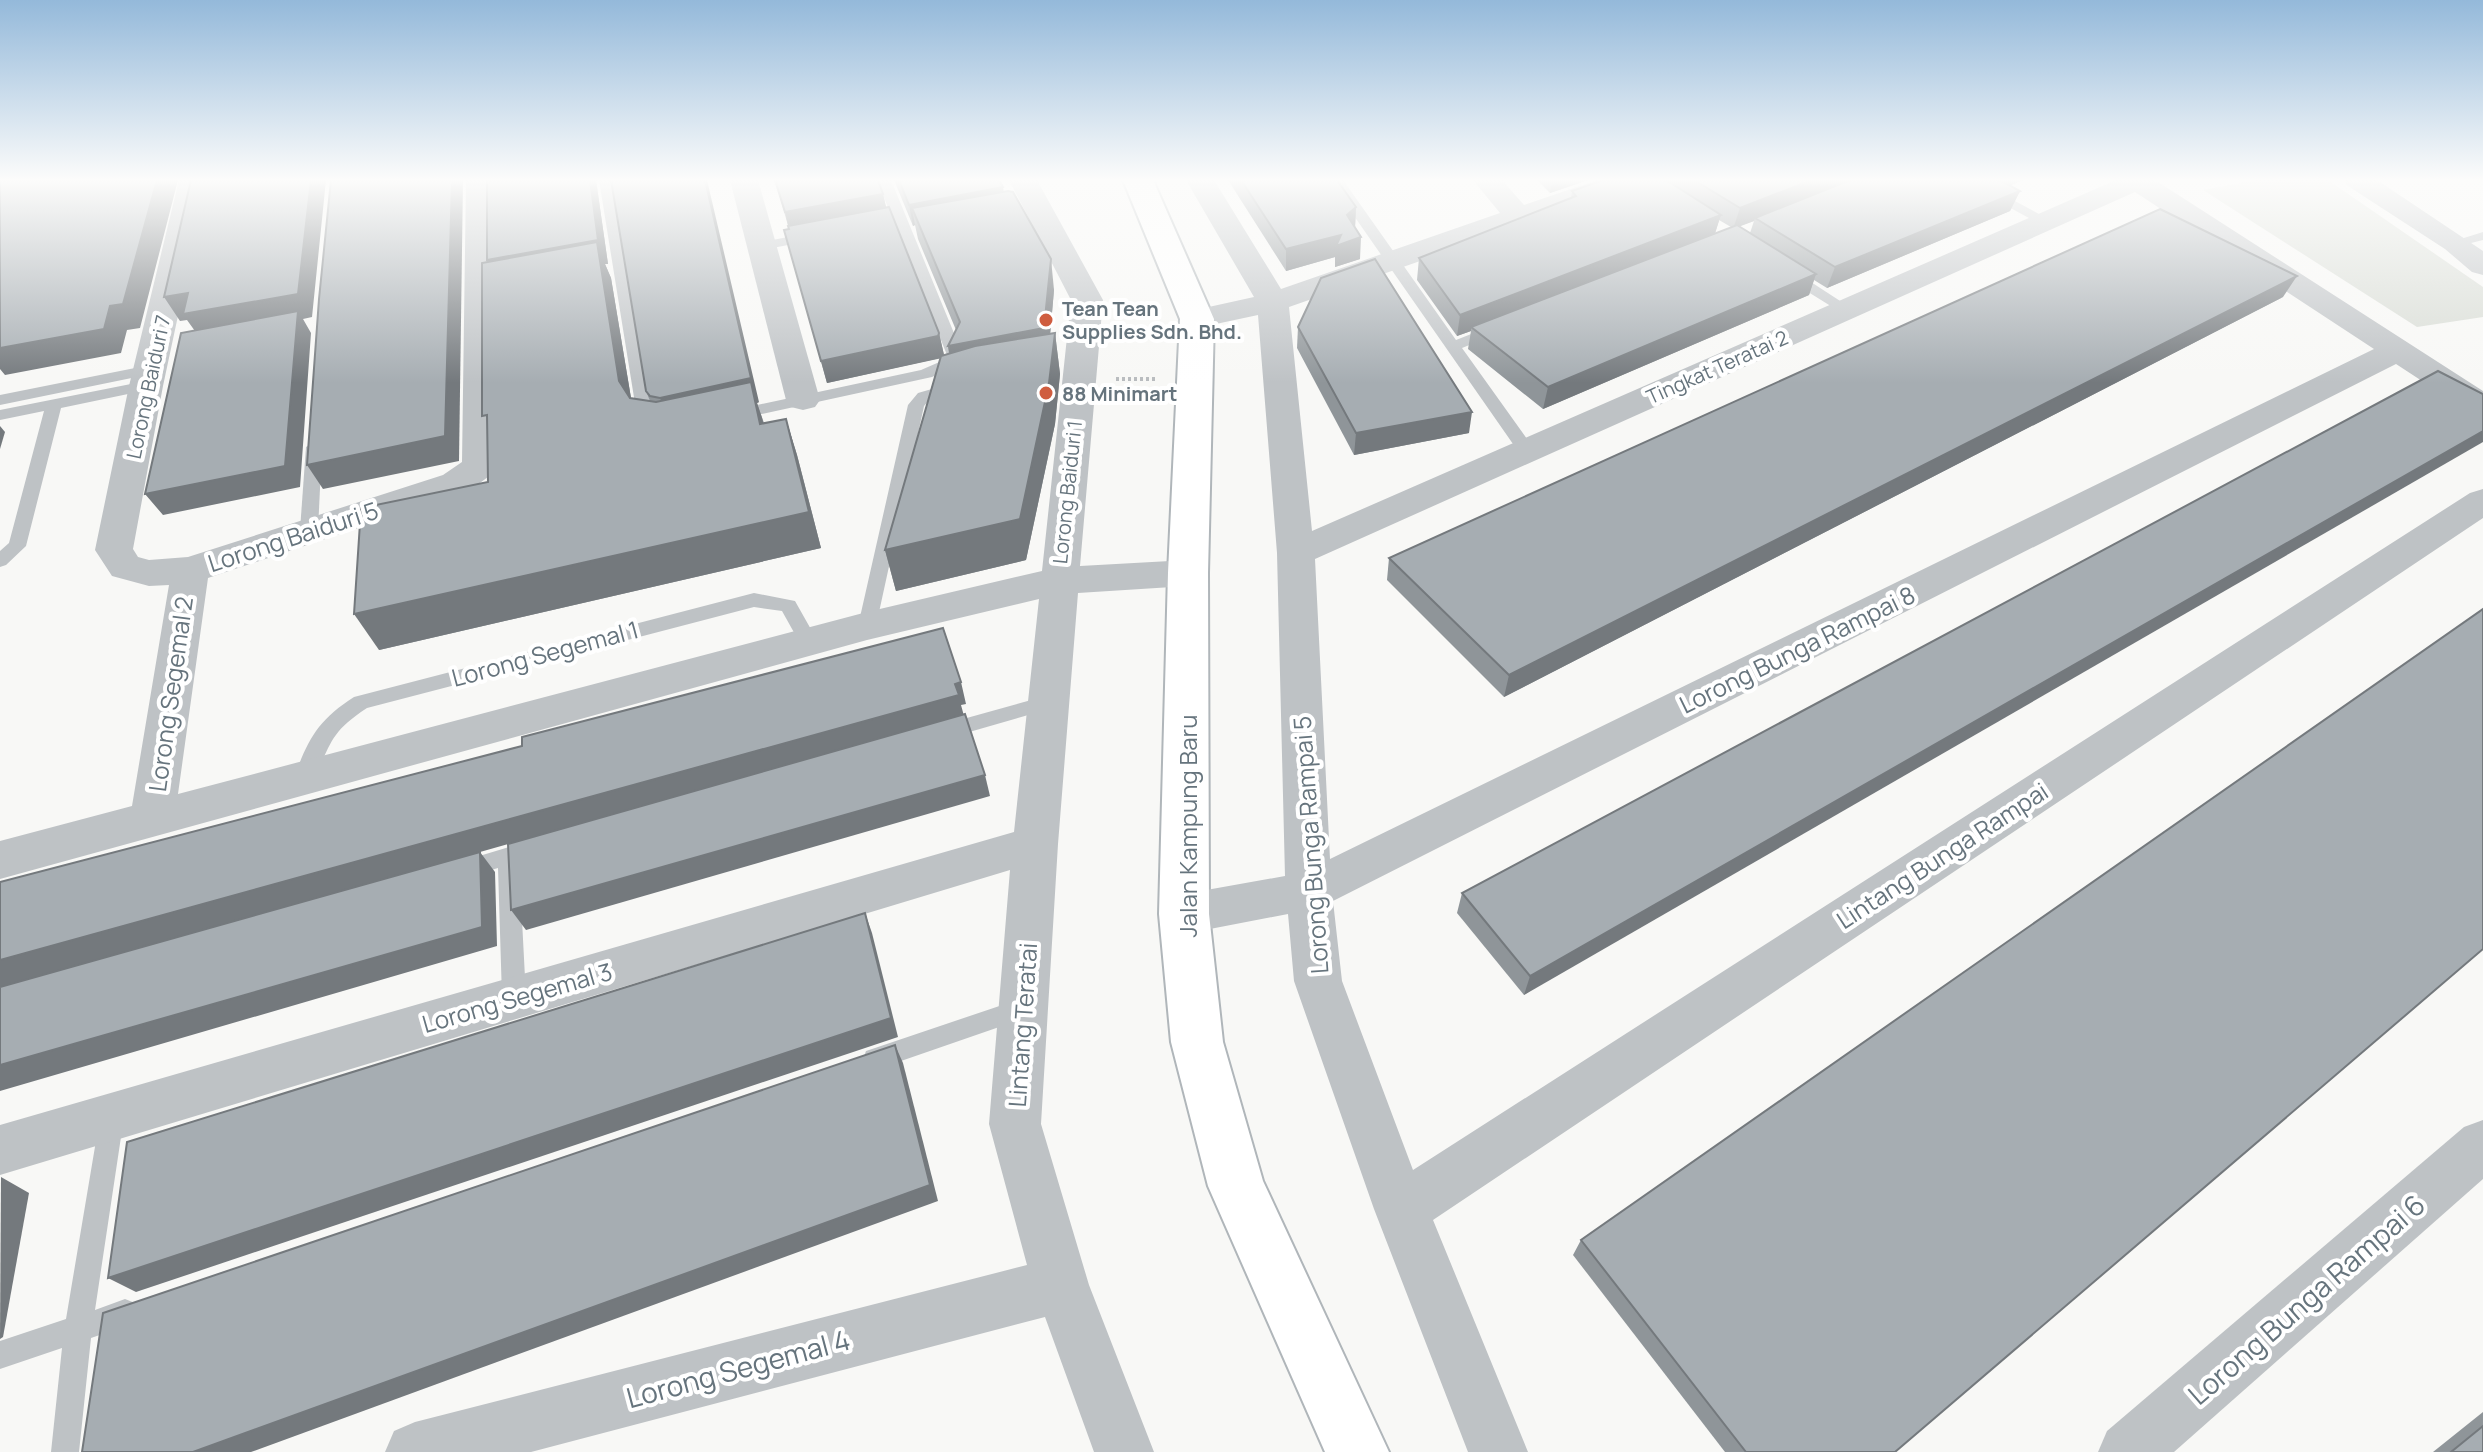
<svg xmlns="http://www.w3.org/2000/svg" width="2483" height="1452" font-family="Manrope,sans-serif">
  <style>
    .green { fill: #d8dcd5 }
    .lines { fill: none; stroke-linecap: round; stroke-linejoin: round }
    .secondary-casing { stroke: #b0b6ba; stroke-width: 4 }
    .path { stroke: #b8bbbe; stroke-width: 4; stroke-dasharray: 3 3; stroke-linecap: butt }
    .lane { fill: #bec2c5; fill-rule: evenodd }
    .street { fill: #bec2c5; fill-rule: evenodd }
    .secondary { fill: #fff; fill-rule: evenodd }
    .wall { fill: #8f9599; fill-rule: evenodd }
    .shaded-wall { fill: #74797d }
    .building { fill: #a6adb2; stroke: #74797d; stroke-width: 2 }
    .poi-dot { fill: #cf5d3f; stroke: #fff; stroke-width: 3 }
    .labels { text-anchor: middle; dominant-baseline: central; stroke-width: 8; stroke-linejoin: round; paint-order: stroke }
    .far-poi-label { font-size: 20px; font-weight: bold; fill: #66747d; stroke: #fff; text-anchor: start }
    .far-street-label { font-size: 20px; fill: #66747d; stroke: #fff }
    .street-label { font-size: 24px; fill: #66747d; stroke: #fff }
    .near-street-label { font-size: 28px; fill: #66747d; stroke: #fff }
  </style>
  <rect width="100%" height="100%" fill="#f8f8f6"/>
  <polygon class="green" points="2257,180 2328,180 2483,287 2483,317 2417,327 2203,190"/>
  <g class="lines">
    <g class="secondary-casing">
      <polygon id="secondary" points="1123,180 1153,180 1214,319 1208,573 1209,914 1223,1042 1263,1181 1389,1452 1325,1452 1208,1186 1171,1042 1159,914 1168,573 1180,319"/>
    </g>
    <polyline class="path" points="1116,379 1158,379"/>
    <g class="lane">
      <polygon points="599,180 613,180 653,416 658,423 650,428 644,427 637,416"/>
      <polygon points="877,180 891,180 963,355 956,366 932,377 734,420 728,419 726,415 734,410 921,370 944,360 947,355"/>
      <polygon points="1329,180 1343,180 1456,340 1489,327 1499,327 1499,333 1462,348 1532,446 1534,450 1532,454 1520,454"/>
      <polygon points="1959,180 1976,180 2054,222 2042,225"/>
      <polygon points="814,232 819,233 819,239 762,250 755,246 762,242"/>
      <polygon points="2483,232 2483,240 2455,247 2448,243"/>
      <polygon points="1789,270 1794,271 1854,310 1852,313 1842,313 1784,277 1782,274"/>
      <polygon points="150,365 156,367 156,373 0,405 0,395"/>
      <polygon points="146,381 154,386 152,389 61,408 26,546 6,565 0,567 0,551 9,543 44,411 0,420 0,410"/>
      <polygon points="956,382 964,387 962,390 930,399 924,406 876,626 874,631 860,631 858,626 908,405 918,393"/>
      <polygon points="314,442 322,447 318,530 309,536 300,530 306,447"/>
      <path d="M754,593L795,601L817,640L815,645H801L782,611L754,607L367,708C327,734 332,745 311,784H297L294,778C308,739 318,720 354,697Z"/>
      <polygon points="1049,695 1056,697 1059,702 1056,707 945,739 938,736 935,731 938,726"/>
      <polygon points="533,840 541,843 544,849 541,855 519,862 526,997 522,1004 514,1007 506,1004 502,997 498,868 464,878 456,875 453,869 456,863"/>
      <polygon points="1023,998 1031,1002 1035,1009 1031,1016 875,1070 866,1067 863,1059 866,1051 875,1048"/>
      <polygon points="112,1105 121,1109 124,1117 95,1310 125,1299 135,1303 139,1313 135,1323 91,1338 79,1452 51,1452 62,1348 0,1369 0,1341 66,1319 100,1117 103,1109"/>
    </g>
    <g class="street">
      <polygon points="179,180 207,180 163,386 133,549 138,557 149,560 188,557 443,475 462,462 466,180 494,180 498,466 492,474 469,491 208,578 178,794 867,612 1042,571 1071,300 1009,180 1037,180 1103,300 1080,566 1188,560 1201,564 1207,573 1201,582 1188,586 1078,593 1058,844 1041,1124 1089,1285 1154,1452 1094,1452 1045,1317 531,1452 385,1452 394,1431 415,1422 1027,1265 989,1124 1010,870 0,1175 0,1125 1014,832 1039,599 867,640 0,879 0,841 132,806 169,585 149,586 112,576 95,550 129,386"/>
      <polygon points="730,180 758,180 820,400 815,407 803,410 791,407 786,400"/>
      <path d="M1186,180H1214L1281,289L1500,213L1473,180H1502L1524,205L1597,180H1638L1634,186L1289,307L1312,531L2116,180H2155L2483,391V416L2471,413L2396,364L1333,901L1342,981L1413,1170L2470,493L2483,489V518L1433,1220L1528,1452H1468L1374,1209L1294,981L1288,914L1184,934L1167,928L1161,914L1167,900L1184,894L1285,876L1277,553L1258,315L1197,328L1186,326L1181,319L1186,312L1254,297ZM2135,192L2374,349L1330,859L1315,559Z"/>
      <polygon points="2344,180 2377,180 2483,251 2483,275 2472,272 2445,249 2348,186"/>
      <polygon points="2483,1120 2483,1179 2174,1452 2098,1452 2107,1431 2464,1127"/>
    </g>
    <use href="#secondary" class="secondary"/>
  </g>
  <g class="wall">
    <polygon points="596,180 608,264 605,264 611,278 631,398 650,401 646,391 759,402 757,403 764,423 786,419 797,455 821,548 379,650 488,482 488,262"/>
    <polygon points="775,180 883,194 886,208 939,333 944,355 949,354 948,346 956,330 918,239 915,225 913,226 894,180 999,180 1003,191 1054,290 1050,334 1055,333 1060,374 1055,424 1026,560 896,591 885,550 940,358 827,383 784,230 789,229"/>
    <polygon points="1228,180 1337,180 1356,207 1355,228 1360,259 1335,267 1335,257 1286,271"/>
    <polygon points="1537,180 1588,180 1550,193"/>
    <path d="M1603,180H2023L2010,185L2020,191L2010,211L1827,288L1814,280L1809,295L1543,409L1468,349L1471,331L1457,336L1417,280L1419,258L1571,198L1572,191ZM1719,220L1731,227L1715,234ZM1754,221L1750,233L1739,226Z"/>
    <polygon points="2283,297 1504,697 1387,580 1389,558"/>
    <polygon points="1298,327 1469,433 1354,455 1297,348"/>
    <polygon points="2438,371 1524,995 1457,913 1462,893"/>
    <polygon points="1581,1240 1895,1452 1725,1452 1573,1255"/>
    <polygon points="2483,1412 2483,1452 2433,1452"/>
  </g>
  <g class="shaded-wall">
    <polygon points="157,180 178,180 140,328 127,330 121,353 5,375 0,369 0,337 110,306"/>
    <polygon points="311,180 326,180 312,317 303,319 311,333 300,487 163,515 145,494 200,338 187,320 180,321 164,297"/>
    <polygon points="452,180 463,180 459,461 323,489 307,465"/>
    <polygon points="590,180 596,180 608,264 605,264 611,278 634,416 498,284 487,260"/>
    <polygon points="705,180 707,180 759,402 757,403 762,418 772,460 670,422 660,398"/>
    <polygon points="1552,180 1588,180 1550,193"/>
    <polygon points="1812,180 1858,180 1755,218 1754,221 1733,229 1740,208"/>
    <polygon points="2004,180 2023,180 2000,190"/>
    <polygon points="1003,187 1006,208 912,208 915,225 913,226 909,205"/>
    <polygon points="2020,191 2010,211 1827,288 1835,267"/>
    <polygon points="883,194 888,215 790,234 785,212"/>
    <polygon points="1356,207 1355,228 1347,215"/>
    <polygon points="1721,215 1714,236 1471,327 1471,331 1457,336 1460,315"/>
    <polygon points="1341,235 1361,237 1360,259 1335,267 1335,257 1286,271 1286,249"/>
    <polygon points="1051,259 1054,290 1048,360 954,378 948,346"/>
    <polygon points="1816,274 1809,295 1543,409 1548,387"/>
    <polygon points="2297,276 2283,297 1504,697 1509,675"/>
    <polygon points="939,333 944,355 942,358 827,383 821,361"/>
    <polygon points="1055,333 1060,374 1055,424 1026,560 896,591 885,550"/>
    <polygon points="1472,412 1469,433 1354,455 1356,433"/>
    <polygon points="786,419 797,455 821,548 379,650 354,614"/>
    <polygon points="0,426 5,432 0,449"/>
    <polygon points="2483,431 2483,442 1524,995 1530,976"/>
    <polygon points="961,682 966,704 961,705 964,716 480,852 495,872 497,946 0,1091 0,960"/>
    <polygon points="985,775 990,796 526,930 511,910"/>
    <polygon points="865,913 872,933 898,1037 136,1292 108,1278"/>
    <polygon points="895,1045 903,1063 938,1201 251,1452 193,1452"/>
    <polygon points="1,1177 29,1193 3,1337 0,1339"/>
  </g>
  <g class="building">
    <polygon points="0,180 157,180 123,304 110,306 104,329 0,348"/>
    <polygon points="191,180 311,180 298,294 183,314 188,293 164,297"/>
    <polygon points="331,180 452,180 445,436 307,465 319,299"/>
    <polygon points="487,180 590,180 598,240 487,260"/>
    <polygon points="611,180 705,180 751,378 660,398 650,396 646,391"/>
    <polygon points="775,180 878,180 883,194 785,212"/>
    <polygon points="899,180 999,180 1003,187 909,205"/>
    <polygon points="1241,180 1337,180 1356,207 1347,215 1361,237 1336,246 1341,235 1286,249"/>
    <polygon points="1603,180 1666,180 1721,215 1460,315 1419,258 1576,196 1572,191"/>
    <polygon points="1694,180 1812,180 1740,208"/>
    <polygon points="1850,180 2000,180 2020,191 1835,267 1755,218"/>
    <polygon points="1008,191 1013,192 1051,259 1044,328 948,346 960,322 912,208"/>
    <polygon points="889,207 939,333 938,336 821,361 784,230 789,229 788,226"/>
    <polygon points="2160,209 2297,276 1509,675 1389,558"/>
    <polygon points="1737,225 1816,274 1548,387 1471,327"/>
    <polygon points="597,242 619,381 630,398 656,402 751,382 760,424 786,419 809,512 354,614 361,508 488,482 487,415 482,416 482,263"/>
    <polygon points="1375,259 1472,412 1356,433 1298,327 1321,278"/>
    <polygon points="298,311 285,466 145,494 181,333"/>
    <polygon points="1055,333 1049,383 1020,519 885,550 941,356 975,346"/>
    <polygon points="2438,371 2483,394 2483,431 1530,976 1462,893"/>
    <polygon points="2483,609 2483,949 1895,1452 1746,1452 1581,1240"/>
    <polygon points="943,628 961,682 955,684 959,695 0,960 0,882 522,746 522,737"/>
    <polygon points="965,714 985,775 511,910 508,844"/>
    <polygon points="480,852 482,927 0,1065 0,987"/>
    <polygon points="865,913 891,1018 108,1278 127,1142"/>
    <polygon points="895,1045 930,1185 193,1452 82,1452 103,1313"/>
    <polygon points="2483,1426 2483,1452 2451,1452"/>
  </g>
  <linearGradient id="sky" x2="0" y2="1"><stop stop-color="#94b9da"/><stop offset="0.47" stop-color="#fcfcfb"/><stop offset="1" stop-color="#fcfcfb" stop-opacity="0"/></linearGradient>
  <rect width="2483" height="383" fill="url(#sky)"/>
  <g class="poi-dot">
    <circle cx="1046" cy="320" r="8"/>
    <circle cx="1046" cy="393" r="8"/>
  </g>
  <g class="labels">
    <g class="far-poi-label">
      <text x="1062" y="308">Tean Tean<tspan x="1062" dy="23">Supplies Sdn. Bhd.</tspan></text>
      <text x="1062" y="393">88 Minimart</text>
    </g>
    <g class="far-street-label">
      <text transform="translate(1717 367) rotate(-24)">Tingkat Teratai 2</text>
      <text transform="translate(148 387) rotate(-78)">Lorong Baiduri 7</text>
      <text transform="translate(1067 492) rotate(-84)">Lorong Baiduri 1</text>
    </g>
    <g class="street-label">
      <text transform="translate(293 536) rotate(-18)">Lorong Baiduri 5</text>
      <text transform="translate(1797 649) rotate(-26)">Lorong Bunga Rampai 8</text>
      <text transform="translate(545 653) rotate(-15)">Lorong Segemal 1</text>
      <text transform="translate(170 694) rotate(-82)">Lorong Segemal 2</text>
      <text transform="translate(1187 826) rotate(-90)">Jalan Kampung Baru</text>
      <text transform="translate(1310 845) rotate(-94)">Lorong Bunga Rampai 5</text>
      <text transform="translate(1942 855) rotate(-33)">Lintang Bunga Rampai</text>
      <text transform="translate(517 997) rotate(-16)">Lorong Segemal 3</text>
      <text transform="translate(1022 1025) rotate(-86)">Lintang Teratai</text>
    </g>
    <g class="near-street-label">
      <text transform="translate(2306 1299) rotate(-41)">Lorong Bunga Rampai 6</text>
      <text transform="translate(738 1368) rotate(-15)">Lorong Segemal 4</text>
    </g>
  </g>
</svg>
